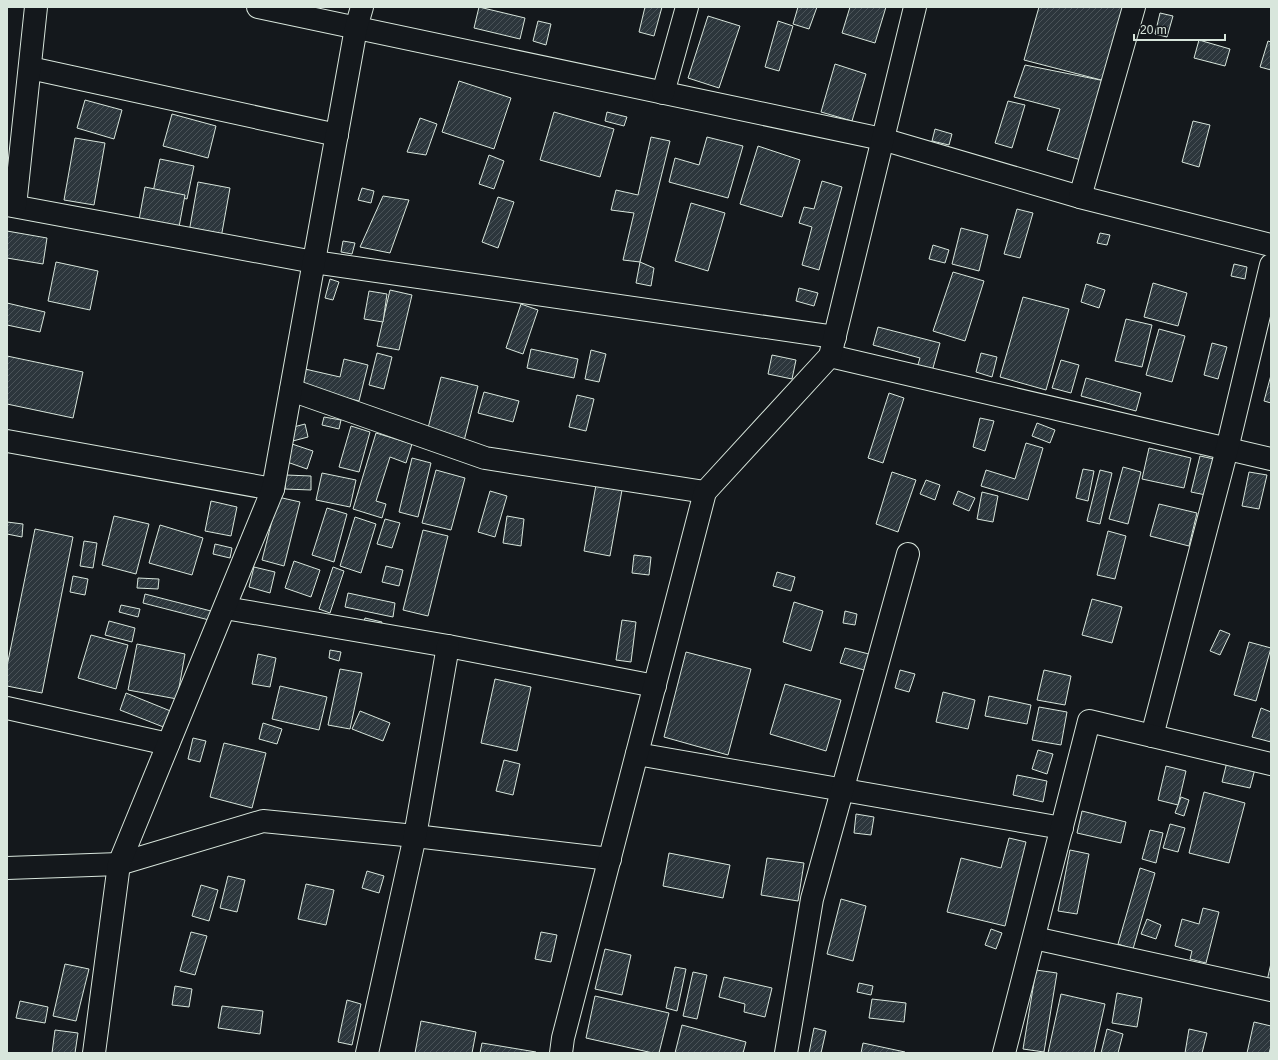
<svg xmlns="http://www.w3.org/2000/svg" width="1278" height="1060" font-family="Arial,sans-serif">
  <style>
    .building { fill: url(#building-hatch); stroke: #d8e6dc }
    .lines { fill: none; stroke-linecap: round; stroke-linejoin: round }
    .minor-casing { stroke: #d8e6dc; stroke-width: 24 }
    .minor { stroke: #14181c; stroke-width: 22 }
  </style>
  <defs>
    <pattern id="building-hatch" width="6" height="6" patternUnits="userSpaceOnUse"><rect width="6" height="6" fill="#2c363c"/><path d="M-1 1l2-2M0 6l6-6M5 7l2-2" fill="none" stroke="#4a5358"/></pattern>
  </defs>
  <rect width="100%" height="100%" fill="#14181c"/>
  <g class="building">
    <polygon points="479,7 525,18 520,39 474,28"/>
    <polygon points="645,7 662,7 654,36 639,32"/>
    <polygon points="798,7 817,7 809,29 793,24"/>
    <polygon points="850,7 886,7 875,43 842,33"/>
    <polygon points="1039,7 1127,7 1105,81 1024,60"/>
    <polygon points="1160,13 1173,16 1167,37 1155,34"/>
    <polygon points="708,16 740,26 719,88 688,78"/>
    <polygon points="538,21 551,24 546,45 533,41"/>
    <polygon points="778,21 793,26 779,71 765,67"/>
    <polygon points="1199,40 1230,49 1225,66 1194,58"/>
    <polygon points="1268,41 1271,42 1271,70 1260,67"/>
    <polygon points="835,64 866,74 852,121 821,112"/>
    <polygon points="1025,65 1105,81 1081,160 1047,150 1060,109 1014,97"/>
    <polygon points="459,81 511,98 494,149 442,132"/>
    <polygon points="85,100 122,110 114,139 77,128"/>
    <polygon points="1008,101 1025,105 1012,148 995,143"/>
    <polygon points="554,112 614,129 600,177 540,160"/>
    <polygon points="607,112 627,117 624,126 605,121"/>
    <polygon points="172,114 216,126 208,158 163,146"/>
    <polygon points="420,118 437,124 426,155 407,152"/>
    <polygon points="1193,121 1210,125 1199,167 1182,162"/>
    <polygon points="935,129 952,134 949,145 932,141"/>
    <polygon points="651,137 670,141 640,262 623,260 634,213 611,210 616,190 638,195"/>
    <polygon points="707,137 743,146 728,198 669,182 675,158 699,165"/>
    <polygon points="75,138 105,143 94,205 64,200"/>
    <polygon points="758,146 800,160 782,217 740,204"/>
    <polygon points="489,155 504,161 494,189 479,184"/>
    <polygon points="160,159 194,166 187,199 153,192"/>
    <polygon points="822,181 842,187 819,270 802,265 812,227 799,223 804,207 814,209"/>
    <polygon points="198,182 230,188 221,238 189,232"/>
    <polygon points="145,187 185,195 179,227 139,220"/>
    <polygon points="362,188 374,191 371,203 358,200"/>
    <polygon points="383,196 409,200 390,253 360,247"/>
    <polygon points="498,197 514,202 498,248 482,242"/>
    <polygon points="691,203 725,213 708,271 675,261"/>
    <polygon points="1017,209 1033,213 1020,258 1004,254"/>
    <polygon points="961,228 988,235 979,271 952,264"/>
    <polygon points="7,231 47,238 43,264 7,258"/>
    <polygon points="1100,233 1110,235 1107,245 1097,243"/>
    <polygon points="343,241 355,243 352,254 341,252"/>
    <polygon points="933,245 949,250 945,263 929,259"/>
    <polygon points="56,262 98,271 90,310 48,301"/>
    <polygon points="640,262 654,268 651,286 636,283"/>
    <polygon points="1234,264 1247,267 1245,279 1231,276"/>
    <polygon points="953,272 984,281 965,341 933,331"/>
    <polygon points="330,279 339,282 333,300 325,298"/>
    <polygon points="1153,283 1187,293 1178,326 1144,317"/>
    <polygon points="1086,284 1105,290 1099,308 1081,302"/>
    <polygon points="799,288 818,293 814,306 796,301"/>
    <polygon points="390,290 412,295 399,350 377,346"/>
    <polygon points="369,291 387,294 383,322 364,319"/>
    <polygon points="1023,297 1069,309 1046,390 1000,377"/>
    <polygon points="7,303 45,312 40,332 7,325"/>
    <polygon points="521,304 538,310 523,354 506,348"/>
    <polygon points="1126,319 1152,325 1142,367 1115,361"/>
    <polygon points="878,327 940,343 931,375 916,371 920,358 873,345"/>
    <polygon points="1159,329 1185,336 1172,382 1146,375"/>
    <polygon points="1212,343 1227,347 1218,379 1204,375"/>
    <polygon points="531,349 578,359 574,378 527,368"/>
    <polygon points="591,350 606,354 599,382 585,379"/>
    <polygon points="377,353 392,357 384,389 369,385"/>
    <polygon points="981,353 997,357 992,377 976,372"/>
    <polygon points="772,355 796,360 792,379 768,374"/>
    <polygon points="7,356 83,372 73,418 7,404"/>
    <polygon points="344,359 368,365 359,401 301,387 305,369 340,377"/>
    <polygon points="1061,360 1079,365 1071,393 1052,388"/>
    <polygon points="1271,375 1271,403 1264,401"/>
    <polygon points="441,377 478,386 464,441 427,432"/>
    <polygon points="1086,378 1141,393 1136,411 1081,396"/>
    <polygon points="484,392 519,401 513,422 478,413"/>
    <polygon points="889,393 904,398 883,463 868,458"/>
    <polygon points="577,395 594,399 586,431 569,427"/>
    <polygon points="324,417 341,420 339,429 322,425"/>
    <polygon points="980,418 994,421 985,451 973,447"/>
    <polygon points="1037,423 1055,430 1050,443 1032,436"/>
    <polygon points="305,424 308,437 289,442 286,429"/>
    <polygon points="351,426 370,432 359,472 339,467"/>
    <polygon points="376,433 412,444 406,463 390,457 376,501 386,504 382,518 353,509"/>
    <polygon points="1026,443 1043,448 1028,500 981,486 986,470 1015,479"/>
    <polygon points="292,444 313,451 307,469 287,462"/>
    <polygon points="1149,448 1191,458 1184,488 1142,479"/>
    <polygon points="1200,456 1219,460 1211,496 1191,492"/>
    <polygon points="412,458 431,463 418,517 399,512"/>
    <polygon points="1123,467 1141,472 1128,524 1109,519"/>
    <polygon points="1083,469 1094,471 1088,501 1076,498"/>
    <polygon points="436,470 465,478 451,530 422,523"/>
    <polygon points="1100,470 1112,473 1100,524 1087,521"/>
    <polygon points="892,472 916,480 898,532 876,524"/>
    <polygon points="1249,472 1267,475 1259,509 1242,506"/>
    <polygon points="322,473 356,480 350,507 316,500"/>
    <polygon points="286,475 311,476 311,490 285,489"/>
    <polygon points="926,480 940,485 935,500 920,494"/>
    <polygon points="596,485 622,490 610,556 584,551"/>
    <polygon points="490,491 507,496 495,537 478,532"/>
    <polygon points="958,491 975,498 969,511 953,504"/>
    <polygon points="982,492 998,496 993,522 977,519"/>
    <polygon points="278,497 300,502 284,566 262,560"/>
    <polygon points="211,501 237,507 231,536 205,531"/>
    <polygon points="1159,504 1197,513 1189,546 1150,536"/>
    <polygon points="327,508 347,514 334,562 312,555"/>
    <polygon points="114,516 149,524 136,574 102,565"/>
    <polygon points="507,516 524,519 521,546 503,543"/>
    <polygon points="355,517 376,524 361,573 340,566"/>
    <polygon points="385,519 400,523 392,548 377,544"/>
    <polygon points="7,522 23,524 22,537 7,534"/>
    <polygon points="160,525 203,538 192,575 149,563"/>
    <polygon points="35,529 73,537 42,693 7,686 7,666"/>
    <polygon points="423,530 448,536 428,616 403,610"/>
    <polygon points="1108,531 1126,536 1115,579 1097,575"/>
    <polygon points="84,541 97,543 93,568 80,566"/>
    <polygon points="215,544 232,548 230,558 213,554"/>
    <polygon points="634,555 651,557 649,575 632,573"/>
    <polygon points="294,561 320,570 311,597 285,588"/>
    <polygon points="386,566 403,570 399,586 382,582"/>
    <polygon points="254,567 275,572 270,593 249,587"/>
    <polygon points="333,567 344,571 330,613 319,609"/>
    <polygon points="777,572 795,577 791,591 773,586"/>
    <polygon points="73,576 88,579 85,595 70,592"/>
    <polygon points="138,578 159,579 158,589 137,588"/>
    <polygon points="348,593 395,603 393,617 345,607"/>
    <polygon points="145,594 211,611 209,620 143,603"/>
    <polygon points="1092,599 1122,607 1112,643 1082,635"/>
    <polygon points="794,602 823,611 811,651 783,642"/>
    <polygon points="121,605 140,609 138,617 119,612"/>
    <polygon points="845,611 857,614 855,625 843,623"/>
    <polygon points="365,618 382,622 380,629 363,625"/>
    <polygon points="622,620 636,622 631,662 616,660"/>
    <polygon points="109,621 135,628 132,642 105,635"/>
    <polygon points="1220,630 1230,634 1220,655 1210,651"/>
    <polygon points="91,635 128,645 116,689 78,678"/>
    <polygon points="1249,642 1271,648 1256,701 1234,695"/>
    <polygon points="137,644 185,654 177,699 128,690"/>
    <polygon points="845,648 869,654 864,670 840,663"/>
    <polygon points="330,650 341,652 339,661 329,658"/>
    <polygon points="686,652 751,669 728,755 664,737"/>
    <polygon points="258,654 276,658 270,687 252,684"/>
    <polygon points="340,669 362,673 350,729 328,725"/>
    <polygon points="900,670 915,674 909,692 895,688"/>
    <polygon points="1044,670 1071,676 1065,705 1037,700"/>
    <polygon points="495,679 531,687 517,751 481,743"/>
    <polygon points="785,684 841,700 826,751 770,734"/>
    <polygon points="280,686 327,697 319,730 272,719"/>
    <polygon points="943,692 975,700 968,729 936,722"/>
    <polygon points="126,693 173,712 166,728 120,710"/>
    <polygon points="989,696 1031,705 1027,724 985,716"/>
    <polygon points="1039,707 1067,712 1061,745 1032,740"/>
    <polygon points="1261,708 1271,712 1271,742 1252,737"/>
    <polygon points="360,711 390,723 383,741 352,729"/>
    <polygon points="263,723 282,729 277,744 259,739"/>
    <polygon points="193,738 206,741 200,762 188,759"/>
    <polygon points="224,743 266,753 252,808 210,797"/>
    <polygon points="1038,750 1053,754 1047,774 1032,769"/>
    <polygon points="504,760 520,764 513,795 496,791"/>
    <polygon points="1227,762 1255,769 1250,788 1222,782"/>
    <polygon points="1166,766 1186,771 1178,805 1158,800"/>
    <polygon points="1017,775 1047,781 1043,802 1013,795"/>
    <polygon points="1204,792 1245,803 1229,863 1189,853"/>
    <polygon points="1181,797 1189,800 1184,816 1175,813"/>
    <polygon points="1082,811 1126,822 1121,843 1077,833"/>
    <polygon points="856,814 874,817 871,835 854,833"/>
    <polygon points="1170,824 1185,828 1178,852 1163,848"/>
    <polygon points="1150,830 1163,833 1156,863 1142,859"/>
    <polygon points="1009,838 1026,842 1005,926 947,912 961,858 1001,868"/>
    <polygon points="1070,850 1089,854 1077,914 1058,911"/>
    <polygon points="669,853 730,865 723,898 663,886"/>
    <polygon points="767,858 804,863 798,901 761,895"/>
    <polygon points="1140,868 1155,873 1133,949 1118,944"/>
    <polygon points="367,871 384,876 379,893 362,888"/>
    <polygon points="228,876 245,880 237,912 220,908"/>
    <polygon points="306,884 334,890 326,925 298,919"/>
    <polygon points="201,885 218,890 209,921 192,916"/>
    <polygon points="841,899 866,906 853,961 827,954"/>
    <polygon points="1203,908 1219,912 1206,963 1190,959 1192,951 1175,946 1182,919 1199,924"/>
    <polygon points="1147,919 1161,925 1156,939 1141,934"/>
    <polygon points="991,929 1002,933 996,949 985,945"/>
    <polygon points="191,932 207,936 195,975 180,971"/>
    <polygon points="541,932 557,935 551,962 535,959"/>
    <polygon points="605,949 631,955 622,995 595,989"/>
    <polygon points="1271,963 1271,982 1267,981"/>
    <polygon points="65,964 89,969 76,1021 53,1016"/>
    <polygon points="675,967 686,969 677,1011 666,1008"/>
    <polygon points="1036,970 1057,973 1044,1052 1023,1049"/>
    <polygon points="693,972 707,975 697,1019 683,1016"/>
    <polygon points="724,977 772,988 765,1017 744,1012 745,1004 719,997"/>
    <polygon points="859,983 873,986 871,995 857,992"/>
    <polygon points="175,986 192,989 189,1007 172,1005"/>
    <polygon points="1117,993 1142,998 1137,1027 1112,1023"/>
    <polygon points="1061,994 1105,1004 1094,1053 1048,1053"/>
    <polygon points="595,996 669,1013 659,1053 653,1053 586,1038"/>
    <polygon points="872,999 906,1003 904,1022 869,1018"/>
    <polygon points="347,1000 361,1004 352,1045 338,1042"/>
    <polygon points="20,1001 48,1007 45,1023 16,1018"/>
    <polygon points="222,1006 263,1011 260,1034 218,1028"/>
    <polygon points="421,1021 476,1032 472,1053 415,1053"/>
    <polygon points="1254,1022 1271,1026 1271,1046 1269,1053 1247,1053"/>
    <polygon points="682,1025 746,1042 743,1053 675,1053"/>
    <polygon points="814,1028 826,1031 821,1053 809,1053"/>
    <polygon points="1107,1029 1123,1034 1118,1053 1101,1053"/>
    <polygon points="1189,1029 1207,1033 1202,1053 1185,1053"/>
    <polygon points="55,1030 78,1033 75,1053 52,1053"/>
    <polygon points="482,1043 536,1052 536,1053 480,1053"/>
    <polygon points="863,1043 905,1052 904,1053 861,1053"/>
  </g>
  <g class="lines">
    <g class="minor-casing">
      <g id="minor">
        <polyline points="258,7 882,139 1080,197 1271,245"/>
        <polyline points="30,68 337,135"/>
        <polyline points="663,93 687,7"/>
        <polyline points="1080,197 1134,7"/>
        <polyline points="7,205 314,262 835,337"/>
        <polyline points="15,206 36,7"/>
        <polyline points="830,356 1271,459"/>
        <polyline points="291,390 485,458 705,492"/>
        <polyline points="7,441 273,489"/>
        <polyline points="225,608 448,646 655,686"/>
        <polyline points="7,708 168,744"/>
        <polyline points="1152,736 1227,449 1271,265"/>
        <polyline points="637,754 1062,828"/>
        <polyline points="7,868 119,864 263,821 415,836 610,859"/>
        <polyline points="1034,938 1271,990"/>
        <polyline points="94,1053 119,864 273,489 356,28 362,7"/>
        <polyline points="367,1053 415,836 448,646"/>
        <polyline points="561,1053 563,1038 705,492 830,356 915,7"/>
        <polyline points="786,1053 812,899 908,554"/>
        <polyline points="1004,1053 1089,721 1271,764"/>
      </g>
    </g>
    <use href="#minor" class="minor"/>
  </g>
  <rect width="1278" height="1060" fill="none" stroke="#d8e6dc" stroke-width="16"/>
  <path d="M1134 34v6h91v-6" fill="none" stroke="#d8e6dc" stroke-width="2"/>
  <text x="1140" y="34" font-size="12" fill="#d8e6dc" stroke="#14181c" stroke-width="3" paint-order="stroke">20 m</text>
</svg>
